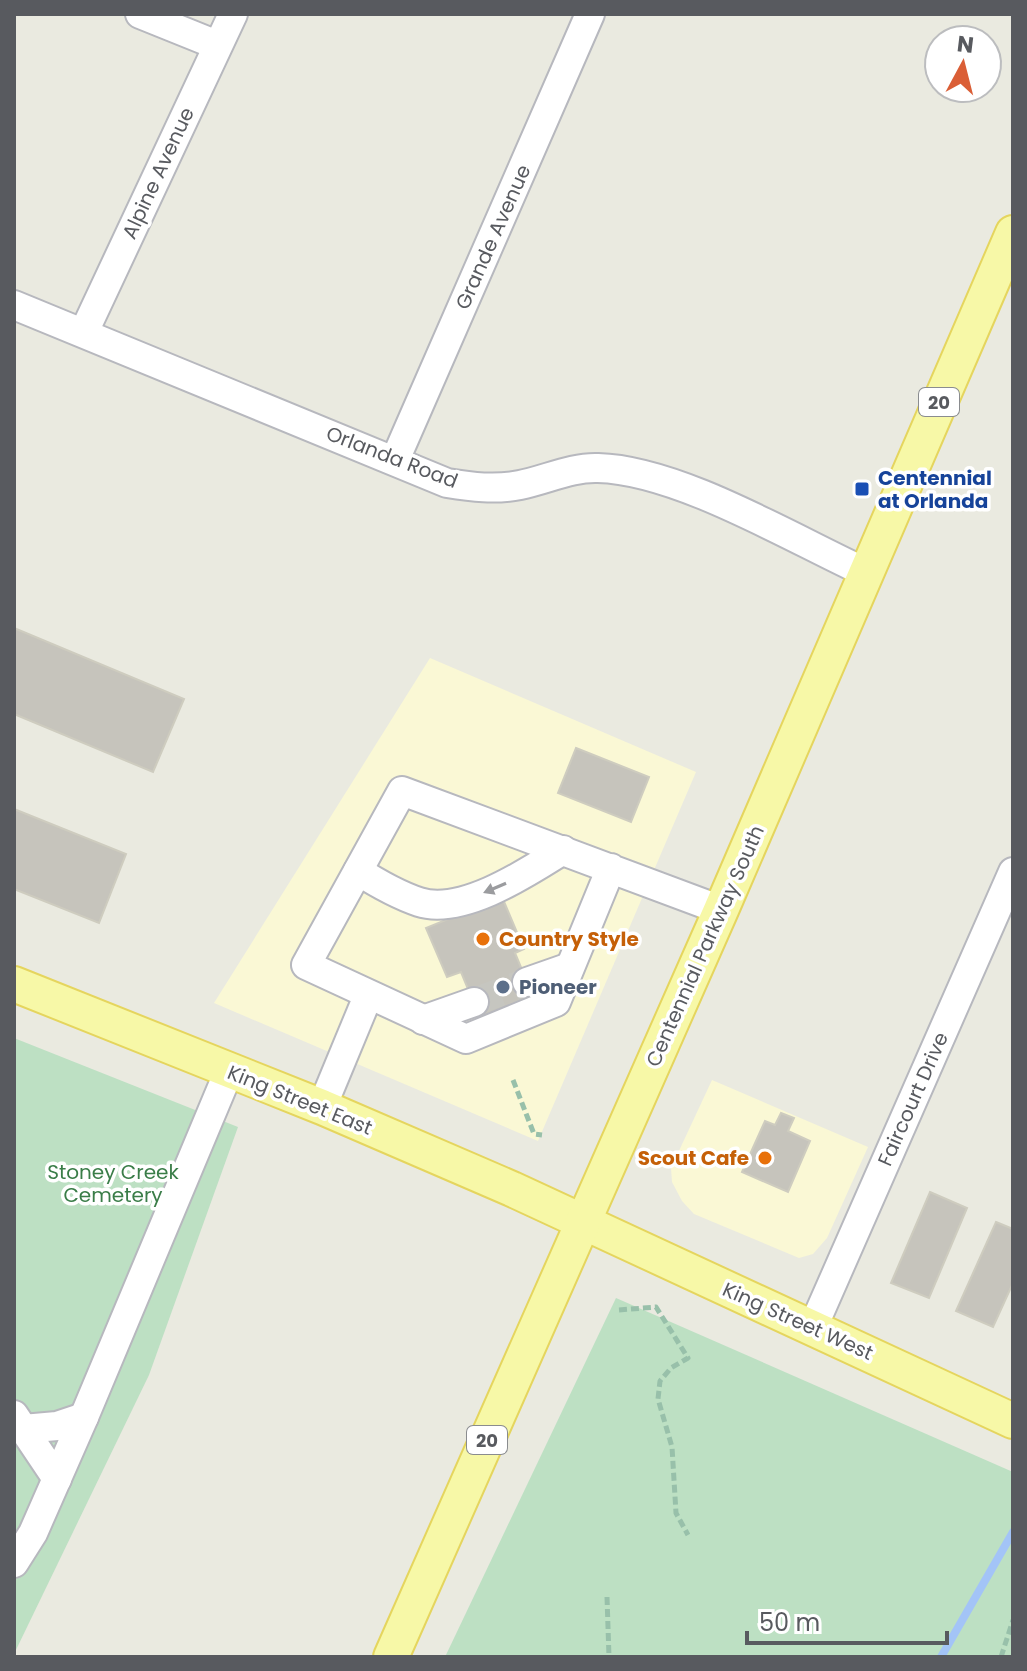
<svg xmlns="http://www.w3.org/2000/svg" width="1027" height="1671" font-family="Poppins,sans-serif">
  <style>
    .commercial { fill: #faf8d5 }
    .green { fill: #bde0c3 }
    .lines { fill: none; stroke-linecap: round; stroke-linejoin: round }
    .stream { stroke: #a3c4f7; stroke-width: 8 }
    .building { fill: #c6c4bc; stroke: #ceccbf; stroke-width: 2 }
    .minor-tunnel { stroke: #c6c6c0; stroke-width: 28; stroke-dasharray: 28 14; stroke-linecap: butt }
    .minor-casing { stroke: #b7b8be; stroke-width: 32 }
    .major-casing { stroke: #e5d55e; stroke-width: 38 }
    .path { stroke: #98c0aa; stroke-width: 5; stroke-dasharray: 8 4; stroke-linecap: butt }
    .minor { stroke: #fff; stroke-width: 28 }
    .major { stroke: #f7f8a7; stroke-width: 34 }
    .oneway { fill: #9b9c9f }
    .transit-dot { fill: #1a4fb4; stroke: #fff; stroke-width: 3 }
    .food-dot { fill: #e8710a; stroke: #fff; stroke-width: 3 }
    .service-dot { fill: #5c6f8a; stroke: #fff; stroke-width: 3 }
    .labels { text-anchor: middle; dominant-baseline: central; stroke-width: 7; stroke-linejoin: round; paint-order: stroke }
    .shield { fill: #fff; stroke: #8a8c8f; stroke-width: 2 }
    .shield-label { font-size: 18px; font-weight: bold; fill: #585a5f }
    .street-label { font-size: 20px; fill: #585a5f; stroke: #fff }
    .transit-label { font-size: 20px; font-weight: bold; fill: #164399; stroke: #fff; text-anchor: start }
    .food-label { font-size: 20px; font-weight: bold; fill: #c56008; stroke: #fff; text-anchor: start }
    .service-label { font-size: 20px; font-weight: bold; fill: #4e5e75; stroke: #fff; text-anchor: start }
    .park-label { font-size: 20px; fill: #3a7d48; stroke: #fff }
  </style>
  <rect width="100%" height="100%" fill="#eaeae0"/>
  <g class="commercial">
    <polygon points="430,658 696,772 538,1141 214,1003"/>
    <polygon points="712,1080 868,1147 827,1238 813,1254 799,1258 694,1214 682,1201 672,1182 671,1168"/>
  </g>
  <g class="green">
    <polygon points="14,1038 238,1127 149,1375 14,1654"/>
    <polygon points="616,1298 1013,1472 1013,1657 445,1657"/>
  </g>
  <g class="lines">
    <polyline class="stream" points="941,1657 1013,1532"/>
  </g>
  <g class="building">
    <polygon points="14,628 184,699 153,772 14,714"/>
    <polygon points="576,748 649,777 631,822 558,793"/>
    <polygon points="14,809 126,854 99,923 14,889"/>
    <polygon points="502,897 524,949 515,953 535,1001 482,1023 461,972 447,977 426,928"/>
    <polygon points="781,1113 794,1118 788,1131 810,1141 788,1192 742,1172 765,1121 775,1125"/>
    <polygon points="930,1192 967,1208 929,1298 891,1283"/>
    <polygon points="996,1222 1013,1229 1013,1283 993,1327 956,1311"/>
  </g>
  <g class="lines">
    <polyline class="minor-tunnel" points="474,1002 527,982"/>
    <g class="minor-casing">
      <g id="minor">
        <polyline points="140,14 217,45"/>
        <path d="M14,305L447,483C472,487 495,490 520,485C546,480 571,467 598,468C678,470 791,538 865,572"/>
        <polyline points="84,332 233,14"/>
        <polyline points="395,460 590,14"/>
        <polyline points="611,868 556,1002 466,1039 306,965 402,791 721,910"/>
        <path d="M358,871C377,883 398,895 419,902C462,916 528,872 563,850"/>
        <polyline points="527,982 567,968"/>
        <polyline points="423,1020 474,1002"/>
        <polyline points="322,1107 368,996"/>
        <polyline points="813,1327 1013,872"/>
        <polyline points="14,1415 57,1479"/>
        <polyline points="23,1429 57,1426 84,1417"/>
        <polyline points="14,1563 33,1533 84,1417 229,1071"/>
      </g>
    </g>
    <g class="major-casing">
      <g id="major">
        <polyline points="14,984 322,1107 512,1189 1013,1421"/>
        <polyline points="391,1657 721,910 1013,233"/>
      </g>
    </g>
    <g class="path">
      <polyline points="513,1080 534,1134 542,1135"/>
      <polyline points="619,1310 656,1307 688,1358 671,1368 660,1381 658,1399 672,1447 676,1513 688,1535"/>
      <polyline points="607,1597 609,1657"/>
      <polyline points="1001,1657 1013,1620"/>
    </g>
    <use href="#minor" class="minor"/>
    <use href="#major" class="major"/>
  </g>
  <defs><path id="oneway-solid" d="M-6-.8H1V-3.2L6.5 0L1 3.2V.8H-6Z" transform="scale(2)"/></defs>
  <use class="oneway" href="#oneway-solid" transform="translate(495 888) rotate(157)"/>
  <rect class="transit-dot" x="854" y="481" width="16" height="16" rx="4"/>
  <g class="food-dot">
    <circle cx="483" cy="939" r="8"/>
    <circle cx="765" cy="1158" r="8"/>
  </g>
  <circle class="service-dot" cx="503" cy="987" r="8"/>
  <g class="labels">
    <g class="shield">
      <rect x="919" y="388" width="40" height="28" rx="6"/>
      <rect x="467" y="1426" width="40" height="28" rx="6"/>
    </g>
    <g class="shield-label">
      <text x="939" y="402">20</text>
      <text x="487" y="1440">20</text>
    </g>
    <g class="street-label">
      <text transform="translate(158 173) rotate(-65)">Alpine Avenue</text>
      <text transform="translate(493 237) rotate(-66)">Grande Avenue</text>
      <text transform="translate(392 457) rotate(21)">Orlanda Road</text>
      <text transform="translate(705 946) rotate(-66)">Centennial Parkway South</text>
      <text transform="translate(913 1099) rotate(-66)">Faircourt Drive</text>
      <text transform="translate(300 1100) rotate(22)">King Street East</text>
      <text transform="translate(798 1321) rotate(24)">King Street West</text>
    </g>
    <g class="transit-label">
      <text x="878" y="478">Centennial<tspan x="878" dy="23">at Orlanda</tspan></text>
    </g>
    <g class="food-label">
      <text x="499" y="939">Country Style</text>
      <text x="749" y="1158" text-anchor="end">Scout Cafe</text>
    </g>
    <g class="service-label">
      <text x="519" y="987">Pioneer</text>
    </g>
    <g class="park-label">
      <text x="113" y="1172">Stoney Creek<tspan x="113" dy="23">Cemetery</tspan></text>
    </g>
  </g>
  <rect width="1027" height="1671" fill="none" stroke="#585a5f" stroke-width="32"/>
  <g transform="translate(963 64) rotate(7)"><circle r="38" fill="#ffffff" stroke="#bcbdbf" stroke-width="2"/>
  <path d="M0-6L14 30L0 20L-14 30Z" fill="#da5e36"/>
  <text y="-12" font-size="22" font-weight="bold" text-anchor="middle" fill="#585a5f">N</text>
  </g>
  <path d="M747 1631v12h200v-12" fill="none" stroke="#585a5f" stroke-width="4"/>
  <text x="759" y="1631" font-size="24" fill="#585a5f" stroke="#ffffff" stroke-width="6" paint-order="stroke">50 m</text>
</svg>
